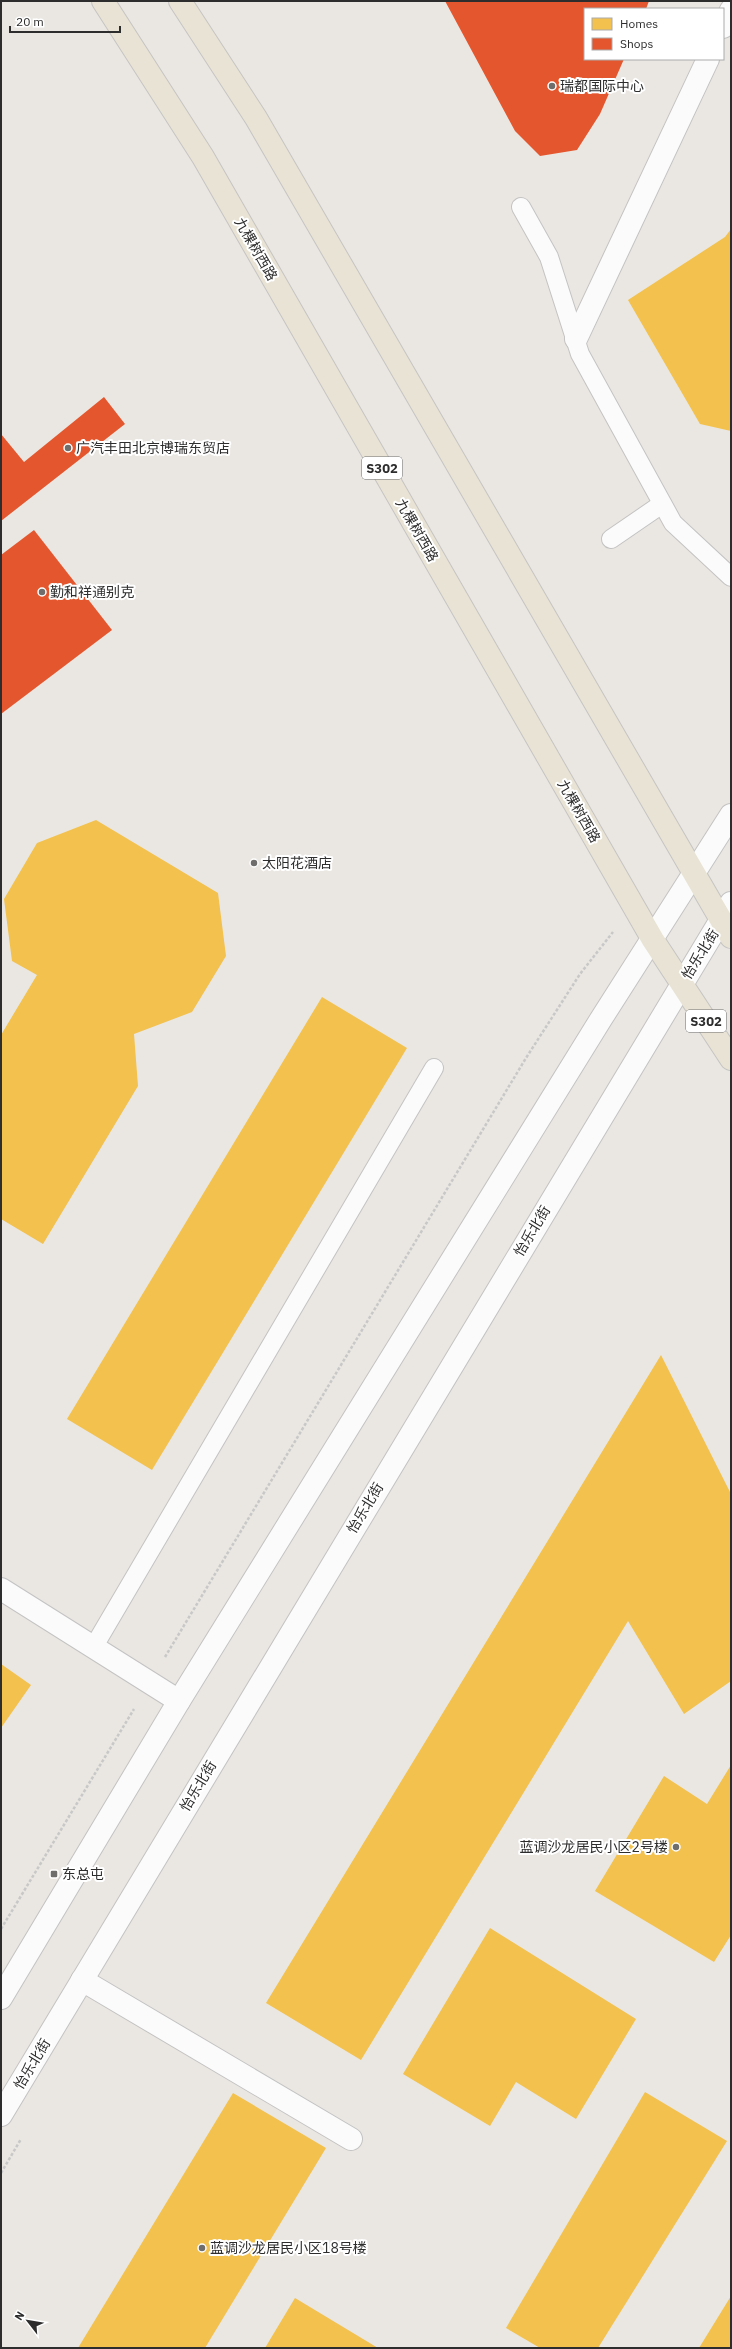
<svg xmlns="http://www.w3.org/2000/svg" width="732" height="2349" font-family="'IBM Plex Sans','Noto Sans SC',sans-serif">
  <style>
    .homes { fill: #f2c14e }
    .shops { fill: #e4572e }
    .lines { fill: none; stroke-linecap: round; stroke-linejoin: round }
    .service-casing { stroke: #c4c3c3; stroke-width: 20 }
    .minor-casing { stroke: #c4c3c3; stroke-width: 24 }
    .secondary-casing { stroke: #c4c3c3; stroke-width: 24 }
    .primary-casing { stroke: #c6c4c3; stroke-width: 24 }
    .path { stroke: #c8c8c8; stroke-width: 2.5; stroke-dasharray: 3 2; stroke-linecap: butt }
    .service { stroke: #fcfbfb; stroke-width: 18 }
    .minor { stroke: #fcfbfb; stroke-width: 22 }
    .secondary { stroke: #fcfbfb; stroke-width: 22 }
    .primary { stroke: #e8e3d4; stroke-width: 22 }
    .poi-dot { fill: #6f6e6c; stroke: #fff; stroke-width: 1.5 }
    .labels { text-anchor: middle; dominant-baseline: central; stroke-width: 4; stroke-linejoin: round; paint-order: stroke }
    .shield { fill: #fff; stroke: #6c6c6c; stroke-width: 1 }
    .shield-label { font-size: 13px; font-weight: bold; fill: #2d2d2d }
    .poi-label { font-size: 14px; fill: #2d2d2d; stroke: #fff; text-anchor: start }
    .street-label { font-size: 14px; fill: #2d2d2d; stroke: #fff }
  </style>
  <rect width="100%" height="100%" fill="#eae7e2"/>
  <g class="homes">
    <polygon points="731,229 731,431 700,424 628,300 725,237"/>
    <polygon points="96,820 218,893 226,956 192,1012 134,1034 138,1086 43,1244 1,1219 1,1035 37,975 12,961 4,899 37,843"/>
    <polygon points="322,997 407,1048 152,1470 67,1419"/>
    <polygon points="661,1355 731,1494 731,1681 684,1714 628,1621 361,2060 266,2003"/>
    <polygon points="1,1664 31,1685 1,1728"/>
    <polygon points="731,1765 731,1935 714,1962 595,1891 664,1776 707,1804"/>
    <polygon points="490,1928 636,2019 576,2119 516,2082 490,2126 403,2074"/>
    <polygon points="645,2092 727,2141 598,2348 540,2348 506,2328"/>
    <polygon points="233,2093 326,2148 205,2348 78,2348"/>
    <polygon points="731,2296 731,2348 699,2348"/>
    <polygon points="295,2298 378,2348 265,2348"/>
  </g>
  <g class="shops">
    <polygon points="445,1 649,1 646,9 585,9 585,59 624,59 600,114 577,150 540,156 515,131"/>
    <polygon points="104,397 125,424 1,521 1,434 24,462"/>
    <polygon points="34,530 112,630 1,714 1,555"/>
  </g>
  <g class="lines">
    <g class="service-casing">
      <g id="service">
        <polyline points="521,207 549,257 580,354 673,523 731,577"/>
        <polyline points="611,539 662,504"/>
        <polyline points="93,1648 434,1068"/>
      </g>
    </g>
    <g class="minor-casing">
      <g id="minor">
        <polyline points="723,27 731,10"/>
        <polyline points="576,339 708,59"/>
        <polyline points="1,1589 179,1701"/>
        <polyline points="82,1980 351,2139"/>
      </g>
    </g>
    <g class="secondary-casing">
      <g id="secondary">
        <polyline points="1,1998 179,1701 601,1019 731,815"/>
        <polyline points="1,2115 731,903"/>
      </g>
    </g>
    <g class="primary-casing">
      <g id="primary">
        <polyline points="103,1 203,157 653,940 731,1059"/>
        <polyline points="180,1 256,118 731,937"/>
      </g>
    </g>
    <g class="path">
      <polyline points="165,1657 526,1058 580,974 613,932"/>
      <polyline points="1,1929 134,1709"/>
      <polyline points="1,2173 21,2139"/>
    </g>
    <use href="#service" class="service"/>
    <use href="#minor" class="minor"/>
    <use href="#secondary" class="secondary"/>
    <use href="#primary" class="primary"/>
  </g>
  <g class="poi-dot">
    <circle cx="552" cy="86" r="4"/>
    <circle cx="68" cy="448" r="4"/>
    <circle cx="42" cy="592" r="4"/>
    <circle cx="254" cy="863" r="4"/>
    <circle cx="676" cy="1847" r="4"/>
    <rect x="50" y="1870" width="8" height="8" rx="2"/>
    <circle cx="202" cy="2248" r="4"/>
  </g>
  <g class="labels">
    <g class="shield">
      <rect x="362" y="457" width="40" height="22" rx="3"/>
      <rect x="686" y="1010" width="40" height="22" rx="3"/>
    </g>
    <g class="shield-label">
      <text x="382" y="468">S302</text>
      <text x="706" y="1021">S302</text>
    </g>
    <g class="poi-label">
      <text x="560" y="86">瑞都国际中心</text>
      <text x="76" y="448">广汽丰田北京博瑞东贸店</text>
      <text x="50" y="592">勤和祥通别克</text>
      <text x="262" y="863">太阳花酒店</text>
      <text x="668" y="1847" text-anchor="end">蓝调沙龙居民小区2号楼</text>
      <text x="62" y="1874">东总屯</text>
      <text x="210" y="2248">蓝调沙龙居民小区18号楼</text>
    </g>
    <g class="street-label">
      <text transform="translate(256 249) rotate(60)">九棵树西路</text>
      <text transform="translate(417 530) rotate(60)">九棵树西路</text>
      <text transform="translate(579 811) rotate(60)">九棵树西路</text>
      <text transform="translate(700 954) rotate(-58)">怡乐北街</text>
      <text transform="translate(532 1231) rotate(-59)">怡乐北街</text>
      <text transform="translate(365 1508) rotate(-59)">怡乐北街</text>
      <text transform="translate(198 1786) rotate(-59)">怡乐北街</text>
      <text transform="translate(32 2064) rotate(-59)">怡乐北街</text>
    </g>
  </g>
  <rect width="732" height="2349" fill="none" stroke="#2d2d2d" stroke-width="4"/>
  <rect x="584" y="8" width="140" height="52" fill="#ffffff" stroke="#ababab"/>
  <rect x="592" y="18" width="20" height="12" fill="#f2c14e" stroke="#ababab"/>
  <text x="620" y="28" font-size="12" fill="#2d2d2d">Homes</text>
  <rect x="592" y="38" width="20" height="12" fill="#e4572e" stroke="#ababab"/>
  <text x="620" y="48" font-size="12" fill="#2d2d2d">Shops</text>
  <g transform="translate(28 2321) rotate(301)" stroke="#ffffff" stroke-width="3" paint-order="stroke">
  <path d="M0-3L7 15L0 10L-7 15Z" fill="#2d2d2d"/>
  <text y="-6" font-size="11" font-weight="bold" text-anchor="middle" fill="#2d2d2d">N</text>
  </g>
  <path d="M10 26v6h110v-6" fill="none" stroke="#2d2d2d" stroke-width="2"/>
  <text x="16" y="26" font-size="12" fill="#2d2d2d" stroke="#ffffff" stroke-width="3" paint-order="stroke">20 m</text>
</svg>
